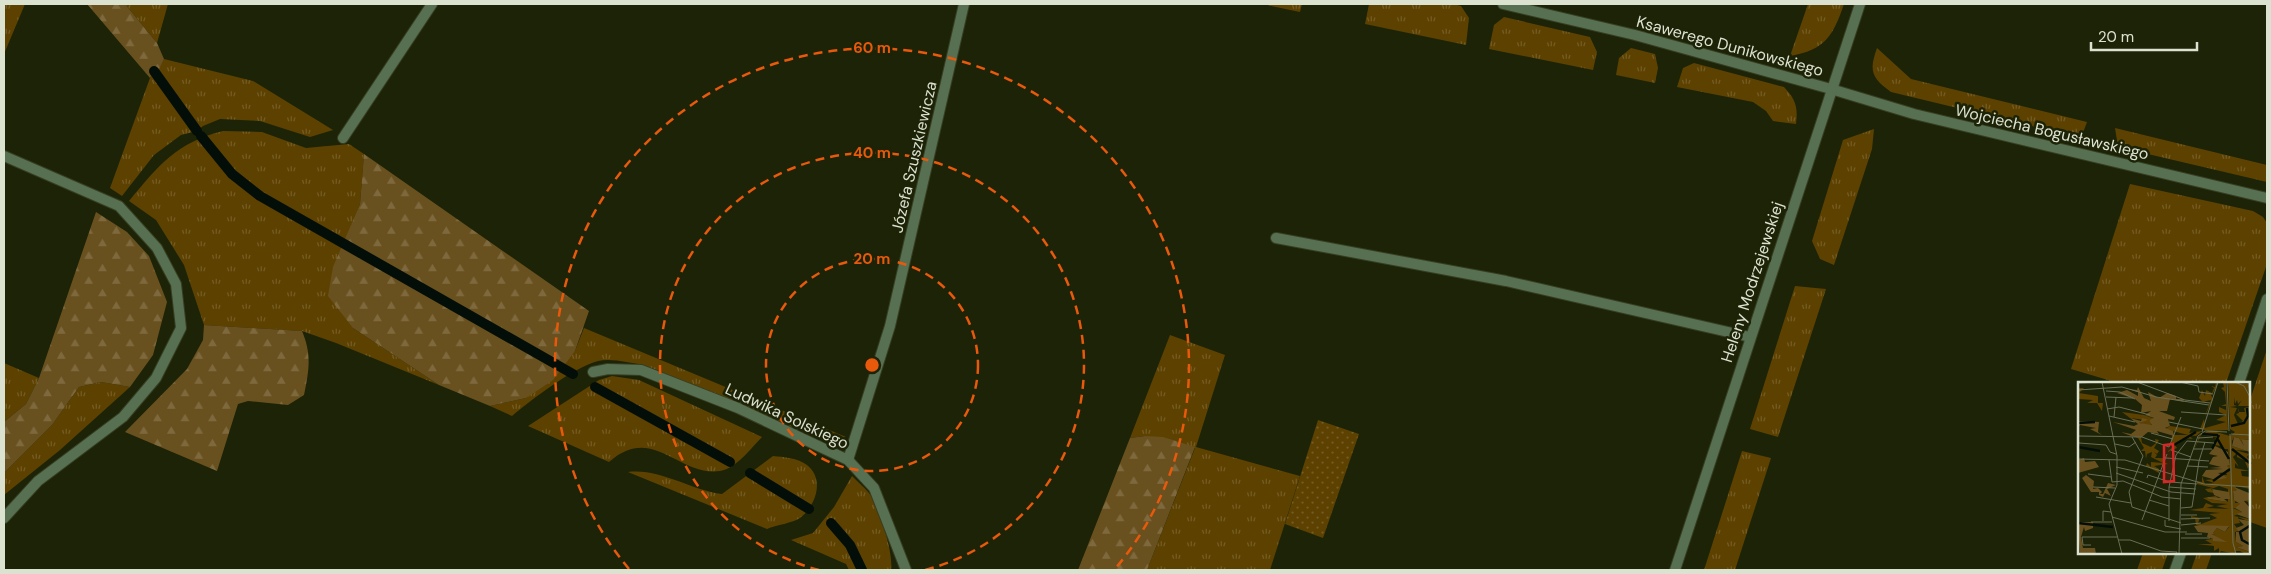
<svg xmlns="http://www.w3.org/2000/svg" width="2271" height="574" font-family="'DM Sans',sans-serif">
  <style>
    .grass { fill: url(#grass-tufts) }
    .forest { fill: url(#forest-firs) }
    .park { fill: url(#park-dots) }
    .lines { fill: none; stroke-linecap: round; stroke-linejoin: round }
    .stream { stroke: #030e08; stroke-width: 10 }
    .minor-casing { stroke: #373e22; stroke-width: 12 }
    .minor { stroke: #577052; stroke-width: 10 }
    .ring { fill: none; stroke: #e8590c; stroke-width: 2.5; stroke-dasharray: 9 6 }
    .labels { text-anchor: middle; dominant-baseline: central; stroke-width: 5; stroke-linejoin: round; paint-order: stroke }
    .street-label { font-size: 16px; fill: #dce2d0; stroke: #1c2306 }
    .inset-river { fill: none; stroke: #030e08; stroke-width: 2.5 }
    .inset-road { fill: none; stroke: #696f57; stroke-width: 1 }
    .view { fill: #d62828; fill-opacity: 0.15; stroke: #d62828; stroke-width: 2.5 }
    .inset-edge { fill: none; stroke: #dce2d0; stroke-width: 2.5 }
    .centre { fill: #e8590c; stroke: #1c2306; stroke-width: 2.5 }
    .ring-label { font-size: 15px; text-anchor: middle; font-weight: bold; fill: #e8590c; stroke: #1c2306; stroke-width: 5; stroke-linejoin: round; paint-order: stroke }
  </style>
  <defs>
    <pattern id="grass-tufts" width="24" height="20" patternUnits="userSpaceOnUse" patternTransform="scale(1.25)"><rect width="24" height="20" fill="#5d4100"/><path d="M3 7l-1-3M5 7V3M7 7l1-3M15 17l-1-3M17 17v-4M19 17l1-3" fill="none" stroke="#745c24"/></pattern>
    <pattern id="forest-firs" width="22" height="20" patternUnits="userSpaceOnUse" patternTransform="scale(1.25)"><rect width="22" height="20" fill="#69501f"/><path d="M5 1l3.5 6h-7zM16 11l3.5 6h-7z" fill="#7e693e"/></pattern>
    <pattern id="park-dots" width="8" height="8" patternUnits="userSpaceOnUse" patternTransform="scale(1.25)"><rect width="8" height="8" fill="#5d4100"/><path d="M2 2h.1M6 6h.1" fill="none" stroke="#745c24" stroke-width="1.8" stroke-linecap="round"/></pattern>
  </defs>
  <rect width="100%" height="100%" fill="#1c2306"/>
  <g class="grass">
    <polygon points="4,4 25,4 4,54"/>
    <polygon points="125,4 168,4 157,43"/>
    <polygon points="1262,4 1302,4 1300,12"/>
    <polygon points="1369,4 1453,4 1461,6 1469,18 1466,45 1365,24"/>
    <path d="M1808,4H1844C1833,36 1825,50 1790,56Z"/>
    <polygon points="1504,17 1590,37 1597,52 1593,70 1489,49 1494,25"/>
    <polygon points="1631,48 1655,54 1658,68 1655,83 1616,75 1619,58"/>
    <path d="M1877,48L1911,79L2087,122L2081,138L1891,92C1871,78 1869,70 1877,48Z"/>
    <polygon points="164,59 253,81 333,130 310,137 260,121 220,119 203,126 197,131 181,135 154,155 122,196 110,188 150,78 154,71 159,68"/>
    <path d="M1694,63L1784,87C1796,100 1798,107 1796,124L1773,121L1766,111L1753,102L1677,87L1683,68Z"/>
    <polygon points="2115,128 2267,165 2267,182 2118,147"/>
    <polygon points="1874,129 1872,149 1834,265 1820,259 1812,241 1843,140"/>
    <path d="M223,131L262,132L306,148L349,144L364,154L360,204L351,226L353,328L439,385L336,343L302,331L204,325L184,265L156,220L129,201C158,166 177,142 223,131Z"/>
    <polygon points="2130,184 2253,211 2263,217 2267,223 2267,264 2226,383 2118,383 2071,369"/>
    <polygon points="1795,286 1826,289 1778,437 1750,429"/>
    <path d="M584,328L846,437L831,440L818,438L644,365C630,363 612,358 598,361C574,367 531,400 512,416L490,406L526,398L575,351Z"/>
    <polygon points="1170,335 1225,355 1196,447 1300,476 1270,570 1147,570 1195,448 1145,436 1130,438"/>
    <polygon points="2267,349 2267,528 2250,522 2250,400"/>
    <polygon points="4,363 39,378 26,404 4,422"/>
    <path d="M612,376L639,380L762,437C751,448 737,468 720,471C678,477 653,423 609,462L528,426L599,380Z"/>
    <polygon points="101,382 130,387 60,450 4,495 4,473 52,425 79,387"/>
    <polygon points="1742,451 1771,458 1735,570 1704,570"/>
    <path d="M773,456C783,457 798,458 807,465C825,479 816,506 800,518C793,523 776,525 767,529L628,472C660,468 690,490 722,494Z"/>
    <path d="M852,476C857,481 864,487 869,493C879,506 894,554 891,570H849L846,564L791,540L813,533L834,507Z"/>
    <polygon points="2143,553 2168,553 2162,570 2137,570"/>
    <polygon points="2197,553 2212,553 2206,570 2191,570"/>
  </g>
  <g class="forest">
    <polygon points="87,4 125,4 157,43 164,59 159,69 154,71 150,78"/>
    <polygon points="364,154 589,311 575,351 553,380 526,398 490,406 439,385 353,328 328,296 333,267 360,204"/>
    <polygon points="96,212 127,232 149,256 167,302 153,355 130,387 101,382 79,387 52,425 4,473 4,422 26,404 39,378"/>
    <path d="M204,325L302,331C312,355 309,370 304,395L288,405L248,401L238,404L217,471L125,432L187,369L203,340Z"/>
    <polygon points="1145,436 1163,437 1195,447 1147,570 1078,570 1130,438"/>
  </g>
  <polygon class="park" points="1318,420 1359,434 1323,538 1285,524"/>
  <g class="lines">
    <g class="stream">
      <polyline points="154,71 197,131"/>
      <polyline points="201,136 232,174 260,196 573,374"/>
      <polyline points="595,387 730,462"/>
      <polyline points="750,473 809,509"/>
      <polyline points="831,523 850,545 862,570"/>
    </g>
    <g class="minor-casing">
      <g id="minor">
        <polyline points="1503,4 1635,35 1831,89 1914,114 2267,198"/>
        <polyline points="343,138 432,4"/>
        <polyline points="4,156 119,206 157,248 176,284 181,328 156,378 123,417 38,481 4,518"/>
        <polyline points="1276,238 1506,281 1750,337"/>
        <polyline points="593,372 608,369 641,370 738,408 848,460 874,488 906,570"/>
        <polyline points="2239,383 2267,299"/>
        <polyline points="848,460 890,326 964,4"/>
        <polyline points="1675,570 1860,4"/>
        <polyline points="2175,570 2181,553"/>
      </g>
    </g>
    <use href="#minor" class="minor"/>
  </g>
  <g class="ring">
    <circle cx="872" cy="365" r="106"/>
    <path d="M819 570A212 212 0 1 1 925 570"/>
    <path d="M629 569A317 317 0 1 1 1115 569"/>
  </g>
  <g class="labels">
    <g class="street-label">
      <text transform="translate(1730 46) rotate(15)">Ksawerego Dunikowskiego</text>
      <text transform="translate(2052 132) rotate(13)">Wojciecha Bogusławskiego</text>
      <text transform="translate(914 157) rotate(-77)">Józefa Szuszkiewicza</text>
      <text transform="translate(1752 282) rotate(-72)">Heleny Modrzejewskiej</text>
      <text transform="translate(787 416) rotate(25)">Ludwika Solskiego</text>
    </g>
  </g>
  <g transform="translate(2078 382)">
    <rect width="172" height="172" fill="#1c2306"/>
    <path d="M138,0H148L150,48L135,49L152,54L157,50L152,47L150,0L170,2L172,24H160L164,18L160,22L159,18L157,22L156,15V23L159,24L152,25L159,26L156,33L160,42L165,39L158,32L161,31L160,28V26L161,30H167L166,26L171,25L173,30L172,58L163,57L166,64L161,56L156,55L154,59V64L170,69L157,68L171,72L169,75L172,79L170,87L167,80H170L159,75V71L155,75L161,85L157,81V86L172,89H163L164,94L172,95V126L170,120L163,117H158L157,121H161L166,126H155L164,130L156,134L172,137L170,139L160,135L162,141L156,142L161,149L157,150L158,160L165,164L158,165L172,170L167,172L162,169H157L158,172L143,169L141,172H146H141V166L136,169V164L119,162H134L127,158L134,157L130,155L132,152L140,153L135,151L139,146L147,150L151,145L118,143L117,136H113V134L122,136L120,141L123,142L139,136L131,132L142,131L111,128L125,126L128,121L136,124L128,126L151,127L138,124L150,122L134,121L125,116L138,114L140,116L131,117L150,120V107L141,104L133,107L136,110V111L130,110L127,107L135,106L119,102V99L124,100V94L127,102L136,101L127,98L150,96L140,93H149L148,91L152,89L149,84L152,83L150,67H146L147,70L143,64L136,63L137,67L135,66L138,55L123,53L115,70L122,53L130,49L122,47L126,37L127,46L148,40L138,38L148,33L141,30V25L148,28V24H143L148,22L147,10L143,6L146,5L145,1L141,0L135,11L133,13L135,17L126,36L133,18L125,20L121,16L124,8L127,14L128,8L134,11L136,6L133,4L137,5ZM157,104L172,107L171,118H156L155,109L159,108ZM0,6H6L1,11L20,14V21H25L24,29L19,21H9L15,18L0,17ZM44,30L66,33L77,37L71,38L75,42L70,44L61,41L67,38L52,36ZM92,44L113,47L111,51L124,49L118,54L110,53L115,57L106,56L97,63L99,66L89,70L96,64L93,62L94,53H110L87,47ZM46,51L63,55L64,61L73,65L78,61L77,57L81,58L76,66L81,69L79,72L76,70L79,73L77,76H86L85,80L90,82L76,84L81,87V91L68,84L69,81L73,85V80L85,81L73,75L74,70L69,72L68,77L67,69H63L66,66L60,56Z" fill="#5d4100" fill-rule="evenodd"/>
    <path d="M60,5L66,16L73,19L70,10L81,16L89,11L98,14V17H105L106,20L92,17L89,29H81L97,35L96,38L90,37L92,44L87,46L95,49L96,54L79,49L81,52L70,50L64,55L53,54L43,50L53,52L58,48L35,40L56,44L60,42L52,36L63,39L64,36L68,37L70,38L61,41L74,43L71,38L76,36L67,33L73,29L63,31L64,23L57,17L39,11L49,8L60,14V10L51,7L59,8ZM0,39L21,40L20,50L24,53L12,47L18,46L2,43L0,46ZM156,55L161,56L166,64L163,57L172,58V70L154,64ZM137,64L150,70L152,83L149,84L152,87L148,89L151,90L140,91L150,96L138,98L124,94L128,88L145,87L131,86L143,85L131,82L135,75L140,74L131,72ZM6,76L7,80L17,79L21,85L0,91V78ZM8,93L16,99L15,107L20,106L24,110L22,112H25L30,101L38,103L29,107L33,114L27,111L25,115L21,113V110H13L4,96ZM156,105L171,111V118L166,119L172,126V137L158,132L164,130L157,126L162,122L156,118L155,109L159,108ZM134,107L151,110L152,117H146L150,120L131,117L129,115L143,116L136,113ZM160,137L172,139V170L158,165L165,164L158,160V150H161L158,146L166,143ZM0,140H15V146L7,149L6,145L3,155L5,166H17L18,172H2ZM122,143L151,144L147,150L139,146L135,151L141,153L133,152L149,160L135,159V156L129,155L130,151L120,150L116,144Z" fill="#69501f"/>
    <path class="inset-river" d="M0,41L17,40M153,44L166,41L170,34L169,26M124,52L140,53M139,56L151,77M96,63L118,50M0,65L22,69M134,67L141,53M154,67L173,82M135,99L152,87M0,141L35,145M173,143L162,150L164,158L173,163"/>
    <path class="inset-road" d="M24,0L39,74V103L31,122L44,172M59,0L107,18L132,21M102,0L120,4L121,10L135,12M149,0L151,49M157,0L166,4L172,15M170,0L173,21M0,1L23,0M0,8L44,5L78,15L131,23M28,9L42,10L57,17M28,15L55,16M29,27L41,25L72,33M103,30L148,33M31,34L57,40M36,35L38,15M91,40L125,47M124,50L140,0M73,51L95,57M152,52L155,161L158,172M153,52L173,53M0,54L64,55L91,65L103,35M54,55L65,74L51,110L54,125L103,141M120,56L135,55M1,61L28,63L32,70L38,72M37,62L51,65L58,60M116,67H134M93,68L113,75M88,76L131,79M0,77L47,78L126,102L173,105M31,78L34,100L45,99L84,115L103,117M109,84L130,85M38,85L65,91M38,91L93,110L117,112M10,92L33,95M69,96L70,93L92,100L119,102M15,105L37,106M91,105L118,107M18,115L53,121M71,118L91,124M103,126L114,125L121,79L127,60M103,133H119M34,135L87,150H109M103,137L132,136M64,138L89,72M87,138V144L103,147M25,139V129L33,130M91,139V105L98,73L109,59L136,61M13,140H34M103,143L123,141M107,152H124M4,155H39M4,155L5,163H13M103,156H132M40,158H52L83,169L99,170L98,172M101,172L103,102L120,54L127,49L149,50"/>
    <path class="view" d="M95,62L96,99L86,100V63Z"/>
    <rect width="172" height="172" class="inset-edge"/>
  </g>
  <circle cx="872" cy="365" r="8" class="centre"/>
  <g class="ring-label">
    <text x="872" y="53">60 m</text>
    <text x="872" y="158">40 m</text>
    <text x="872" y="264">20 m</text>
  </g>
  <rect width="2271" height="574" fill="none" stroke="#dce2d0" stroke-width="10"/>
  <path d="M2091 42v8h106v-8" fill="none" stroke="#dce2d0" stroke-width="2.5"/>
  <text x="2098" y="42" font-size="15" fill="#dce2d0" stroke="#1c2306" stroke-width="4" paint-order="stroke">20 m</text>
</svg>
